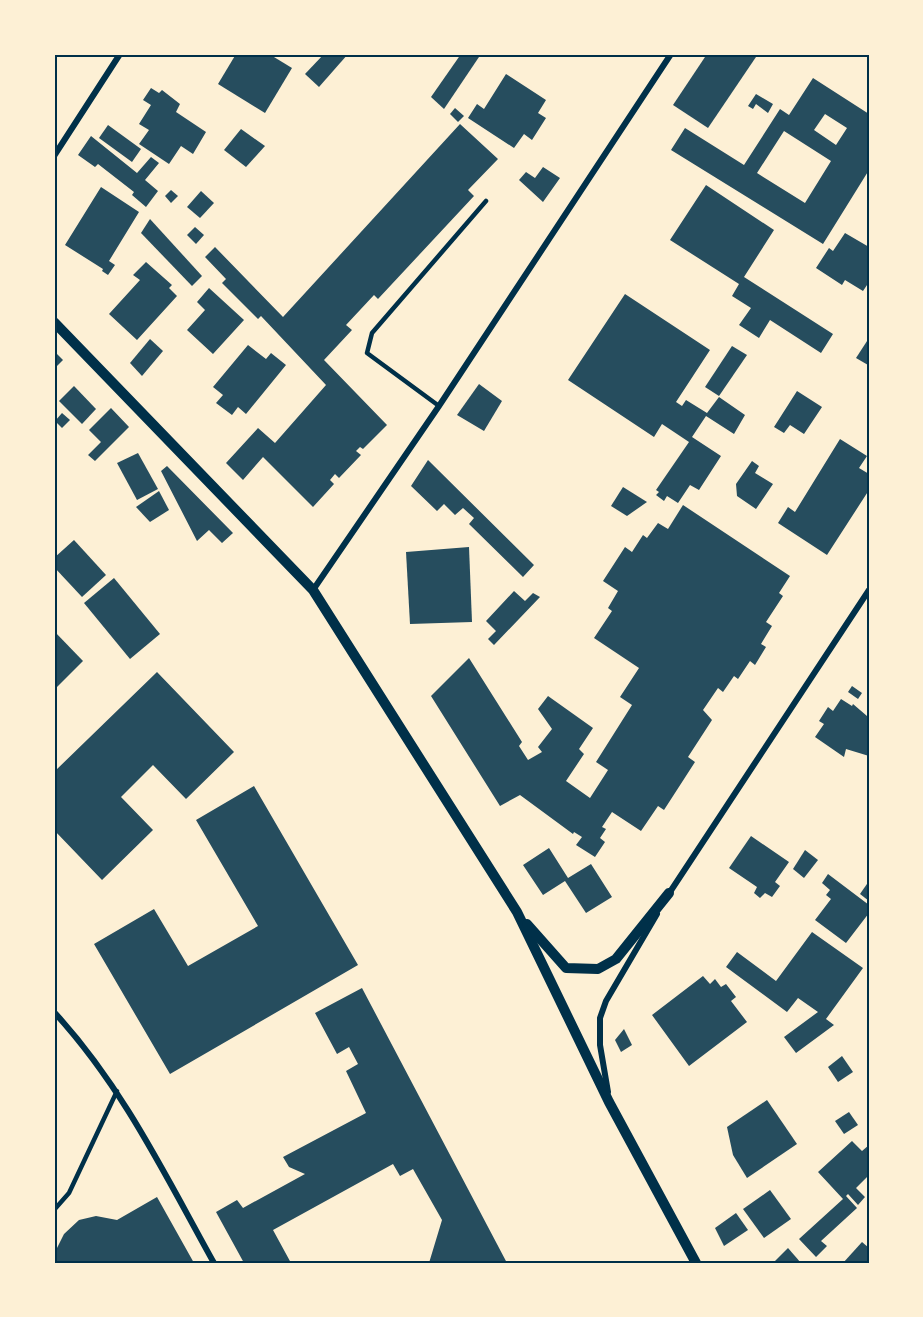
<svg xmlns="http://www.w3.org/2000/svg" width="923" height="1317" font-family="Jost,sans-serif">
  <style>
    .building { fill: #264d5e; fill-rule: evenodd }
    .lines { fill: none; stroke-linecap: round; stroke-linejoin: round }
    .service { stroke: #003049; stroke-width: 4.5 }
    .minor { stroke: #003049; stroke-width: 6 }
    .tertiary { stroke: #003049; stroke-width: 10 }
    .neatline { fill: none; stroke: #003049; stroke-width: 2 }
  </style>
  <rect width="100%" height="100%" fill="#fdf0d5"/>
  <g class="building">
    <polygon points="236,54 269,54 292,68 265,113 218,84"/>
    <polygon points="324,54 348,54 319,87 305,74"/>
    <polygon points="461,54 481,54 444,109 431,97"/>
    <polygon points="707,54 758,54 708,128 673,105"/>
    <polygon points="506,74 546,100 538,113 546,118 532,140 524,134 514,148 468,118 477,104 484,109"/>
    <path d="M813,78L869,114V170L823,244L671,150L685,128L744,165L780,109L789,115ZM825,114L847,128L836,145L814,130ZM784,131L831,161L805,203L757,173Z"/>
    <polygon points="151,88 159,93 162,90 180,104 176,112 206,132 193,154 181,146 169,164 139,144 149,130 139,124 151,105 143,100"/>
    <polygon points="756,94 773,104 768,113 756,104 753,109 748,106"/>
    <polygon points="455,108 464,116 458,122 450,114"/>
    <polygon points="460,124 498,159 468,190 474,196 378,299 374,295 346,325 352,330 324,360 387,425 363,449 360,447 356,451 361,455 339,478 335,474 330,480 334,484 313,507 263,457 243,480 226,463 258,428 275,443 326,385 261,316 258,319 222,283 226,279 205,257 215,247 283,317"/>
    <polygon points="108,125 141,149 132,162 99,138"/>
    <polygon points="241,129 265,146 246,167 224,150"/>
    <polygon points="91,136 137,173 151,157 159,163 145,180 158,191 146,207 132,195 134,192 98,164 95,167 78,155"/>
    <polygon points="543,167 560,178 543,202 519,180 526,172 535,178"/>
    <polygon points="706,185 774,230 744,277 833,334 821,353 770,320 759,338 739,325 751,308 732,296 739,284 670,240"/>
    <polygon points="101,187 139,212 109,261 115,265 108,275 102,271 103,269 65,245"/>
    <polygon points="171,190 178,196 171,203 165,196"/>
    <polygon points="201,191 214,203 200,218 187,207"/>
    <polygon points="150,219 202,276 192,286 141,233"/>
    <polygon points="195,227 204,235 196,244 187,235"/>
    <polygon points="845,233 869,247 869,282 863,291 845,280 842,285 816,268 829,248 833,251"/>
    <polygon points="146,262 172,285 169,288 177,296 137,340 109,314 140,280 133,275"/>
    <polygon points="209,288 244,320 213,354 187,330 205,310 197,302"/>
    <polygon points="625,294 710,350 676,402 682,406 686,400 707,413 719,397 745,415 734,434 706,416 692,437 721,456 699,490 690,485 678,503 667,496 664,501 656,495 659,492 656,490 689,442 662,424 654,437 568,380"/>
    <polygon points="869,338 869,363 868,365 856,358"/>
    <polygon points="150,339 163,351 142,376 130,363"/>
    <polygon points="248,345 266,359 271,353 286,365 246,414 238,407 232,415 216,403 223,395 213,387"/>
    <polygon points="732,346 747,355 719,396 705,387"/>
    <polygon points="54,351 63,360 54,369"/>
    <polygon points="479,384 502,401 484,431 457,415"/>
    <polygon points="74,386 96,409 82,424 59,401"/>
    <polygon points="797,391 822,407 804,434 790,425 784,433 774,427"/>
    <polygon points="111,408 129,427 95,461 88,455 101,442 89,430"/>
    <polygon points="62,413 70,420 62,428 55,421"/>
    <polygon points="840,439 867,456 859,468 869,474 869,490 827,555 778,523 788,507 795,512"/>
    <polygon points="138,453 158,489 137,500 117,463"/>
    <polygon points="428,460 534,565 523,577 469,524 474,518 463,508 455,515 444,504 437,511 411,486"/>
    <polygon points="752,461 759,466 755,473 773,484 756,509 737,496 736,484"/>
    <polygon points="167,466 233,533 222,543 209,530 197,541 161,471"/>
    <polygon points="623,487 647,502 627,516 611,506"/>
    <polygon points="159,491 169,510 150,522 136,507"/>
    <polygon points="683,505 790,576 779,593 783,596 766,622 772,626 761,644 766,647 755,665 750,661 738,679 734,676 723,692 718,688 703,710 712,720 688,757 695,762 664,810 658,806 641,831 612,812 602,827 606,829 600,838 605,842 595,857 576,845 582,837 574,832 573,834 520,795 500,806 431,696 469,658 522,742 519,746 528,760 542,752 538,747 552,729 538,709 548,696 593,728 579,749 584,754 566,781 590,798 608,770 596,762 632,705 620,697 639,668 594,638 612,611 608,608 618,591 603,581 625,547 632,552 643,535 647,538 658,523 668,529"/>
    <polygon points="74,540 106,575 82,597 54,567 54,558"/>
    <polygon points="469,547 472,622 410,624 406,552"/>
    <polygon points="114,578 160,634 130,659 84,603"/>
    <polygon points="514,591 525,601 533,593 540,597 494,645 488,639 496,631 486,621"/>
    <polygon points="54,631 83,661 54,690"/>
    <polygon points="157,672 234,752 186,799 153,765 121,797 153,830 102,880 54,830 54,772"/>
    <polygon points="852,686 862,693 858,699 848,692"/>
    <polygon points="841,699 852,706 853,704 867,716 869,714 869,756 846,749 844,757 815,737 824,724 819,721 828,707 833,711"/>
    <polygon points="254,786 358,965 170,1074 94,944 154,909 188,966 258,926 196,820"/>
    <polygon points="751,836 789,862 775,882 780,886 772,897 765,893 760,898 754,893 757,887 729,868"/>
    <polygon points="549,848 568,878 591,864 612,897 586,913 565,881 543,895 523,865"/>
    <polygon points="805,850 818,860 804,878 793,869"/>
    <polygon points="828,874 869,905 869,913 846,943 815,920 831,899 826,895 830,890 822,883"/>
    <polygon points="869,881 869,901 860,894"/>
    <polygon points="812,932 863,968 826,1019 834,1025 796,1053 784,1037 818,1012 798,998 787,1012 726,967 737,952 776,981"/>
    <polygon points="703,976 710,984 715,979 721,987 726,984 736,997 731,1001 747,1022 689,1066 652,1015"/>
    <polygon points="362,988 507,1263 429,1263 442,1220 413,1169 400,1176 393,1164 273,1230 291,1263 244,1263 216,1212 237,1200 243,1208 305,1174 289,1167 283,1157 366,1113 346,1071 358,1064 349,1047 337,1054 315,1013"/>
    <polygon points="624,1029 632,1045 621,1052 615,1040"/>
    <polygon points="842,1056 853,1072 838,1082 828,1067"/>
    <polygon points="767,1100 797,1144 747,1178 733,1155 727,1127"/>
    <polygon points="849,1112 858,1125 844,1134 835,1121"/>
    <polygon points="852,1141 862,1151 869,1145 869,1175 856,1188 865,1197 858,1205 848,1194 846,1196 857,1208 821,1241 827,1246 816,1257 799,1239 843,1199 818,1172"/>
    <polygon points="770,1190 791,1219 764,1238 743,1209"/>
    <polygon points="157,1197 194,1263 54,1263 54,1254 64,1234 79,1220 96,1216 117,1220"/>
    <polygon points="736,1213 748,1230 724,1246 715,1228"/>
    <polygon points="862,1242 869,1248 869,1263 843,1263"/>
    <polygon points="788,1248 801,1263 773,1263"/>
  </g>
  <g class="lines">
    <g class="service">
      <polyline points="439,406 367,353 372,333 486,201"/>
      <polyline points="54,1210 69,1193 117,1091"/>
    </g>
    <g class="minor">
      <polyline points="54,156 120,54"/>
      <polyline points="313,590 439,406 671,54"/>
      <polyline points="668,895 869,590"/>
      <path d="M54,1012C123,1087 165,1175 214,1263"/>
      <polyline points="608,1092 600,1045 600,1018 606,1001 657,914"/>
    </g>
    <g class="tertiary">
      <polyline points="54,322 313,590 517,912 609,1102 696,1263"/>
      <polyline points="527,924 566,968 598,969 616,959 669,893"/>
    </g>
  </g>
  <rect width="923" height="1317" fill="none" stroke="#fdf0d5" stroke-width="111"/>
  <rect x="56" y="56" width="812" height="1206" class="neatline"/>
</svg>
